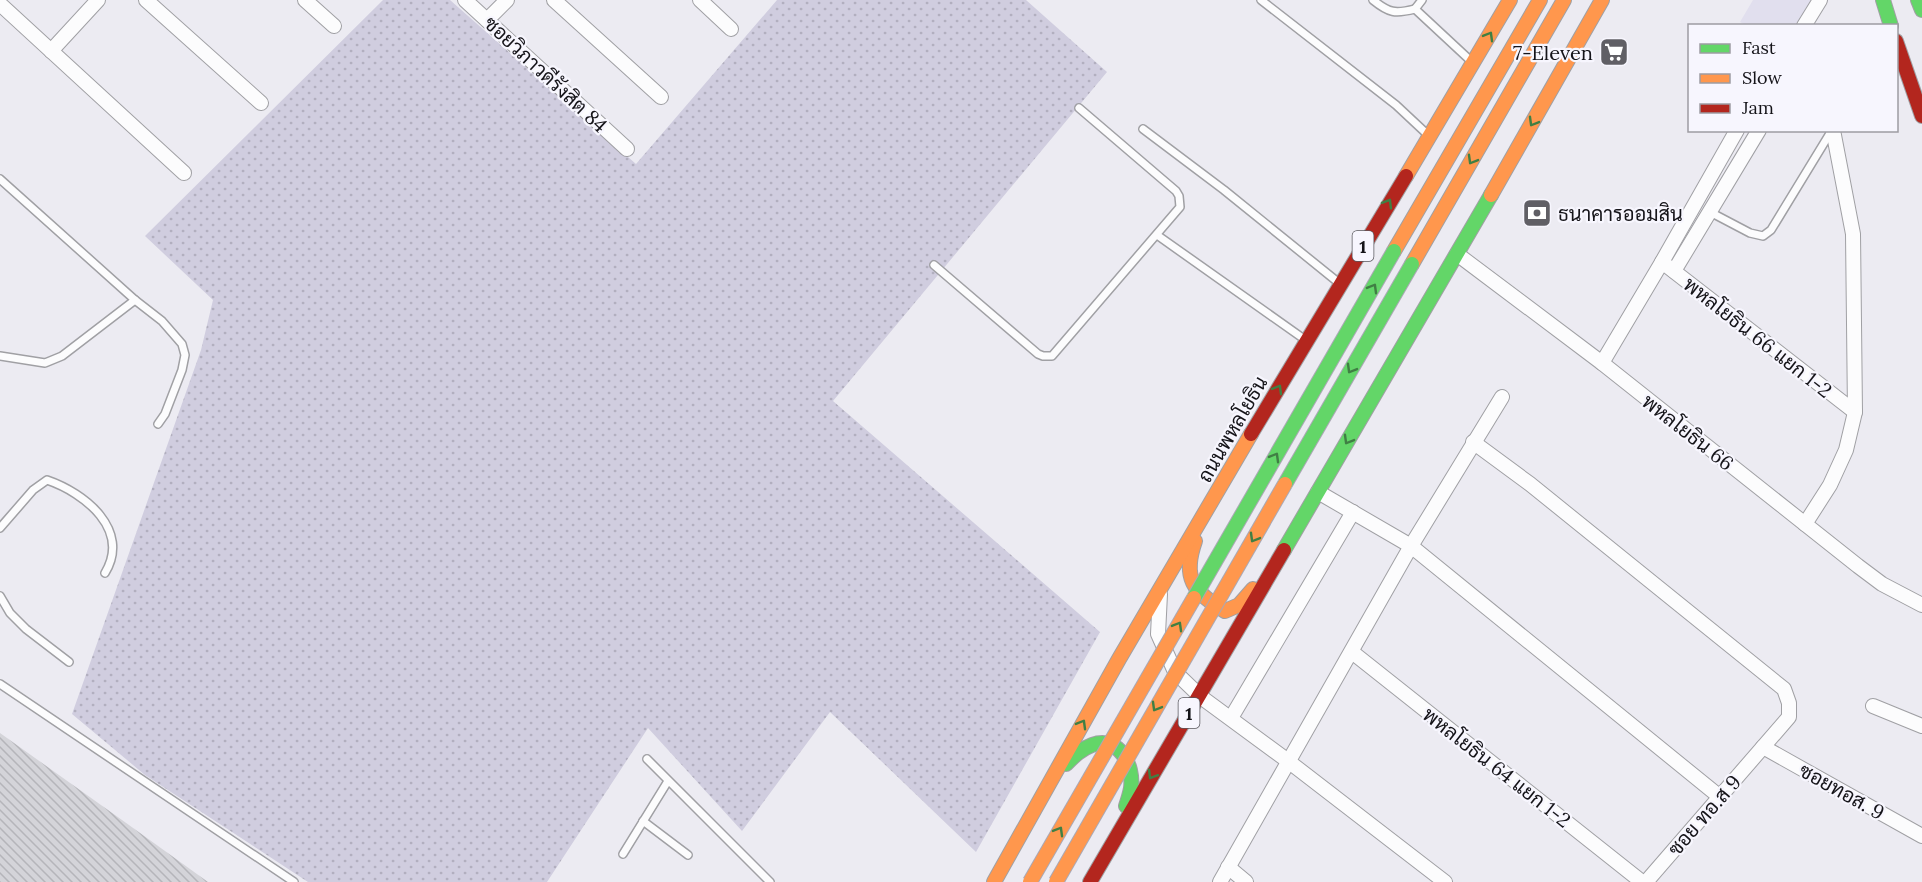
<svg xmlns="http://www.w3.org/2000/svg" width="1922" height="882" font-family="Lora,Sarabun,serif">
  <style>
    .built { fill: #e1dfee }
    .grass { fill: url(#grass-dots) }
    .building { fill: url(#building-back-hatch) }
    .lines { fill: none; stroke-linecap: round; stroke-linejoin: round }
    .lane-casing { stroke: #a0a0a4; stroke-width: 10 }
    .street-casing { stroke: #a0a0a4; stroke-width: 16 }
    .fast-casing { stroke: #a0a0a4; stroke-width: 16 }
    .slow-casing { stroke: #a0a0a4; stroke-width: 16 }
    .jam-casing { stroke: #a0a0a4; stroke-width: 16 }
    .lane { stroke: #fcfcfd; stroke-width: 7 }
    .street { stroke: #fcfcfd; stroke-width: 14 }
    .fast { stroke: #63d668; stroke-width: 14 }
    .slow { stroke: #ff974d; stroke-width: 14 }
    .jam { stroke: #b3261e; stroke-width: 14 }
    .fast-bridge-casing { stroke: #aaa8b4; stroke-width: 16; stroke-linecap: butt }
    .slow-bridge-casing { stroke: #aaa8b4; stroke-width: 16; stroke-linecap: butt }
    .fast-bridge { stroke: #63d668; stroke-width: 14 }
    .slow-bridge { stroke: #ff974d; stroke-width: 14 }
    .oneway { stroke: #407f44 }
    .labels { text-anchor: middle; dominant-baseline: central; stroke-width: 4.5; stroke-linejoin: round; paint-order: stroke }
    .shield { fill: #f7f6fe; stroke: #59585e; stroke-width: 1.5 }
    .shield-label { font-size: 18px; font-weight: bold; fill: #151419 }
    .poi-label { font-size: 20px; fill: #151419; stroke: #f7f6fe; text-anchor: end }
    .street-label { font-size: 20px; fill: #151419; stroke: #f7f6fe }
  </style>
  <defs>
    <pattern id="grass-dots" width="8" height="8" patternUnits="userSpaceOnUse" patternTransform="scale(1.5)"><rect width="8" height="8" fill="#d0cddf"/><path d="M2 2h.1M6 6h.1" fill="none" stroke="#b2afbf" stroke-width="1.8" stroke-linecap="round"/></pattern>
    <pattern id="building-back-hatch" width="6" height="6" patternUnits="userSpaceOnUse" patternTransform="scale(1.5)"><rect width="6" height="6" fill="#d4d4d9"/><path d="M-1 5l2 2M0 0l6 6M5-1l2 2" fill="none" stroke="#b5b5ba"/></pattern>
  </defs>
  <rect width="100%" height="100%" fill="#ecebf2"/>
  <polygon class="built" points="1753,0 1814,0 1799,25 1746,25 1740,22"/>
  <polygon class="grass" points="383,0 450,0 636,164 777,0 1026,0 1107,72 833,401 1100,632 976,852 830,712 742,831 648,728 547,882 308,882 145,775 72,714 201,350 213,300 145,236"/>
  <polygon class="building" points="0,733 122,820 208,882 0,882"/>
  <g class="lines">
    <g class="lane-casing">
      <g id="lane">
        <polyline points="1261,0 1396,105 1427,134"/>
        <path d="M1373,0C1389,13 1395,14 1415,9L1472,62"/>
        <polyline points="1415,9 1422,0"/>
        <polyline points="1143,129 1224,190 1339,283"/>
        <polyline points="0,179 135,300 162,321 182,344 185,355 182,370 165,414 158,424"/>
        <polyline points="1710,212 1750,233 1763,236 1771,230 1832,130"/>
        <polyline points="1157,235 1304,339"/>
        <polyline points="934,265 1038,354 1043,356 1052,356 1180,207 1179,196 1176,191 1079,108"/>
        <polyline points="0,356 45,363 62,356 135,300"/>
        <path d="M0,528L33,490L47,480C85,493 131,530 105,573"/>
        <polyline points="0,596 10,613 26,629 69,662"/>
        <polyline points="0,684 294,882"/>
        <polyline points="647,759 770,882"/>
        <polyline points="643,821 688,855"/>
        <polyline points="623,854 668,781"/>
      </g>
    </g>
    <g class="street-casing">
      <g id="street">
        <polyline points="146,0 261,103"/>
        <polyline points="305,0 334,26"/>
        <polyline points="465,0 627,149"/>
        <polyline points="554,0 661,97"/>
        <polyline points="700,0 731,29"/>
        <polyline points="0,4 184,173"/>
        <polyline points="487,20 507,0"/>
        <polyline points="1804,26 1820,0"/>
        <polyline points="51,51 98,0"/>
        <polyline points="1457,254 1602,363 1858,566 1882,584 1922,605"/>
        <polyline points="1662,262 1855,412"/>
        <polyline points="1674,271 1759,130"/>
        <polyline points="1602,363 1662,262 1737,130"/>
        <polyline points="1473,442 1530,484 1784,689 1789,703 1789,717 1646,882"/>
        <polyline points="1318,492 1411,546 1720,797"/>
        <polyline points="1805,524 1830,485 1846,450 1855,412 1853,234 1833,130"/>
        <polyline points="1160,594 1158,634 1175,672 1201,697 1288,761 1445,882"/>
        <polyline points="1352,652 1642,882"/>
        <polyline points="1873,706 1922,726"/>
        <polyline points="1231,718 1353,512"/>
        <polyline points="1763,747 1922,836"/>
        <polyline points="1228,867 1246,882"/>
        <polyline points="1220,882 1411,546 1502,397"/>
      </g>
    </g>
    <g class="fast-casing">
      <g id="fast">
        <polyline points="1883,0 1891,26"/>
        <polyline points="1918,0 1922,10"/>
        <polyline points="1284,550 1491,195"/>
        <path d="M1066,764C1074,756 1081,749 1092,745C1119,735 1134,765 1131,788C1130,794 1128,800 1126,806"/>
      </g>
    </g>
    <g class="slow-casing">
      <g id="slow">
        <polyline points="1406,176 1510,0"/>
        <polyline points="1491,195 1602,0"/>
        <polyline points="1394,251 1540,0"/>
        <polyline points="1412,264 1564,0"/>
        <path d="M1195,541C1182,578 1193,592 1225,611L1239,605L1253,589"/>
        <polyline points="994,882 1119,659 1251,434"/>
      </g>
    </g>
    <g class="jam-casing">
      <g id="jam">
        <polyline points="1896,41 1922,116"/>
        <polyline points="1251,434 1406,176"/>
        <polyline points="1090,882 1284,550"/>
      </g>
    </g>
    <use href="#lane" class="lane"/>
    <use href="#street" class="street"/>
    <use href="#fast" class="fast"/>
    <use href="#slow" class="slow"/>
    <use href="#jam" class="jam"/>
    <g class="fast-bridge-casing">
      <g id="fast-bridge">
        <polyline points="1285,484 1412,264"/>
        <polyline points="1194,598 1394,251"/>
      </g>
    </g>
    <g class="slow-bridge-casing">
      <g id="slow-bridge">
        <polyline points="1030,882 1194,598"/>
        <polyline points="1056,882 1285,484"/>
      </g>
    </g>
    <use href="#fast-bridge" class="fast-bridge"/>
    <use href="#slow-bridge" class="slow-bridge"/>
  </g>
  <defs><path id="oneway-chevron" d="M-2-3.5L2.5 0L-2 3.5" fill="none" stroke-width="1.6" stroke-linecap="round" stroke-linejoin="round" transform="scale(1.5)"/></defs>
  <g class="oneway">
    <use href="#oneway-chevron" transform="translate(1489 36) rotate(-60)"/>
    <use href="#oneway-chevron" transform="translate(1533 122) rotate(120)"/>
    <use href="#oneway-chevron" transform="translate(1472 160) rotate(120)"/>
    <use href="#oneway-chevron" transform="translate(1388 203) rotate(-59)"/>
    <use href="#oneway-chevron" transform="translate(1373 288) rotate(-60)"/>
    <use href="#oneway-chevron" transform="translate(1351 369) rotate(120)"/>
    <use href="#oneway-chevron" transform="translate(1278 389) rotate(-60)"/>
    <use href="#oneway-chevron" transform="translate(1348 440) rotate(120)"/>
    <use href="#oneway-chevron" transform="translate(1275 457) rotate(-60)"/>
    <use href="#oneway-chevron" transform="translate(1254 538) rotate(120)"/>
    <use href="#oneway-chevron" transform="translate(1178 626) rotate(-60)"/>
    <use href="#oneway-chevron" transform="translate(1156 707) rotate(120)"/>
    <use href="#oneway-chevron" transform="translate(1082 724) rotate(-60)"/>
    <use href="#oneway-chevron" transform="translate(1152 775) rotate(121)"/>
    <use href="#oneway-chevron" transform="translate(1059 831) rotate(-60)"/>
  </g>
  <defs>
    <g id="supermarket-square" transform="scale(1.5)"><rect x="-9" y="-9" width="18" height="18" rx="4" fill="#605f65" stroke="#f7f6fe"/><path d="M-6-5.5h2.5l.6 2H6L4.5 2H-2.5L-4.4-4H-6ZM-1.5 3.2a1.3 1.3 0 1 0 .1 0ZM3 3.2a1.3 1.3 0 1 0 .1 0Z" fill="#fff"/></g>
    <g id="bank-square" transform="scale(1.5)"><rect x="-9" y="-9" width="18" height="18" rx="4" fill="#605f65" stroke="#f7f6fe"/><path d="M-6-4H6V4H-6ZM0-2.3a2.3 2.3 0 1 0 0 4.6a2.3 2.3 0 1 0 0-4.6Z" fill="#fff"/></g>
  </defs>
  <g fill-rule="evenodd">
    <use href="#supermarket-square" x="1614" y="52"/>
    <use href="#bank-square" x="1537" y="213"/>
  </g>
  <g class="labels">
    <g class="shield">
      <rect x="1352.5" y="231" width="21" height="30" rx="4.5"/>
      <rect x="1178.5" y="698" width="21" height="30" rx="4.5"/>
    </g>
    <g class="shield-label">
      <text x="1363" y="246">1</text>
      <text x="1189" y="713">1</text>
    </g>
    <g class="poi-label">
      <text x="1593" y="52">7-Eleven</text>
      <text x="1558" y="213" text-anchor="start">ธนาคารออมสิน</text>
    </g>
    <g class="street-label">
      <text transform="translate(546 74) rotate(43)">ซอยวิภาวดีรังสิต 84</text>
      <text transform="translate(1758 337) rotate(38)">พหลโยธิน 66 แยก 1-2</text>
      <text transform="translate(1232 429) rotate(-60)">ถนนพหลโยธิน</text>
      <text transform="translate(1688 432) rotate(38)">พหลโยธิน 66</text>
      <text transform="translate(1497 767) rotate(38)">พหลโยธิน 64 แยก 1-2</text>
      <text transform="translate(1842 791) rotate(29)">ซอยทอส. 9</text>
      <text transform="translate(1704 815) rotate(-49)">ซอย ทอ.ส 9</text>
    </g>
  </g>
  <rect x="1688" y="24" width="210" height="108" fill="#f7f6fe" stroke="#9d9ca2" stroke-width="1.5"/>
  <rect x="1700" y="44" width="30" height="9" fill="#63d668" stroke="#9d9ca2" stroke-width="1.5"/>
  <text x="1742" y="54" font-size="18" fill="#151419">Fast</text>
  <rect x="1700" y="74" width="30" height="9" fill="#ff974d" stroke="#9d9ca2" stroke-width="1.5"/>
  <text x="1742" y="84" font-size="18" fill="#151419">Slow</text>
  <rect x="1700" y="104" width="30" height="9" fill="#b3261e" stroke="#9d9ca2" stroke-width="1.5"/>
  <text x="1742" y="114" font-size="18" fill="#151419">Jam</text>
</svg>
